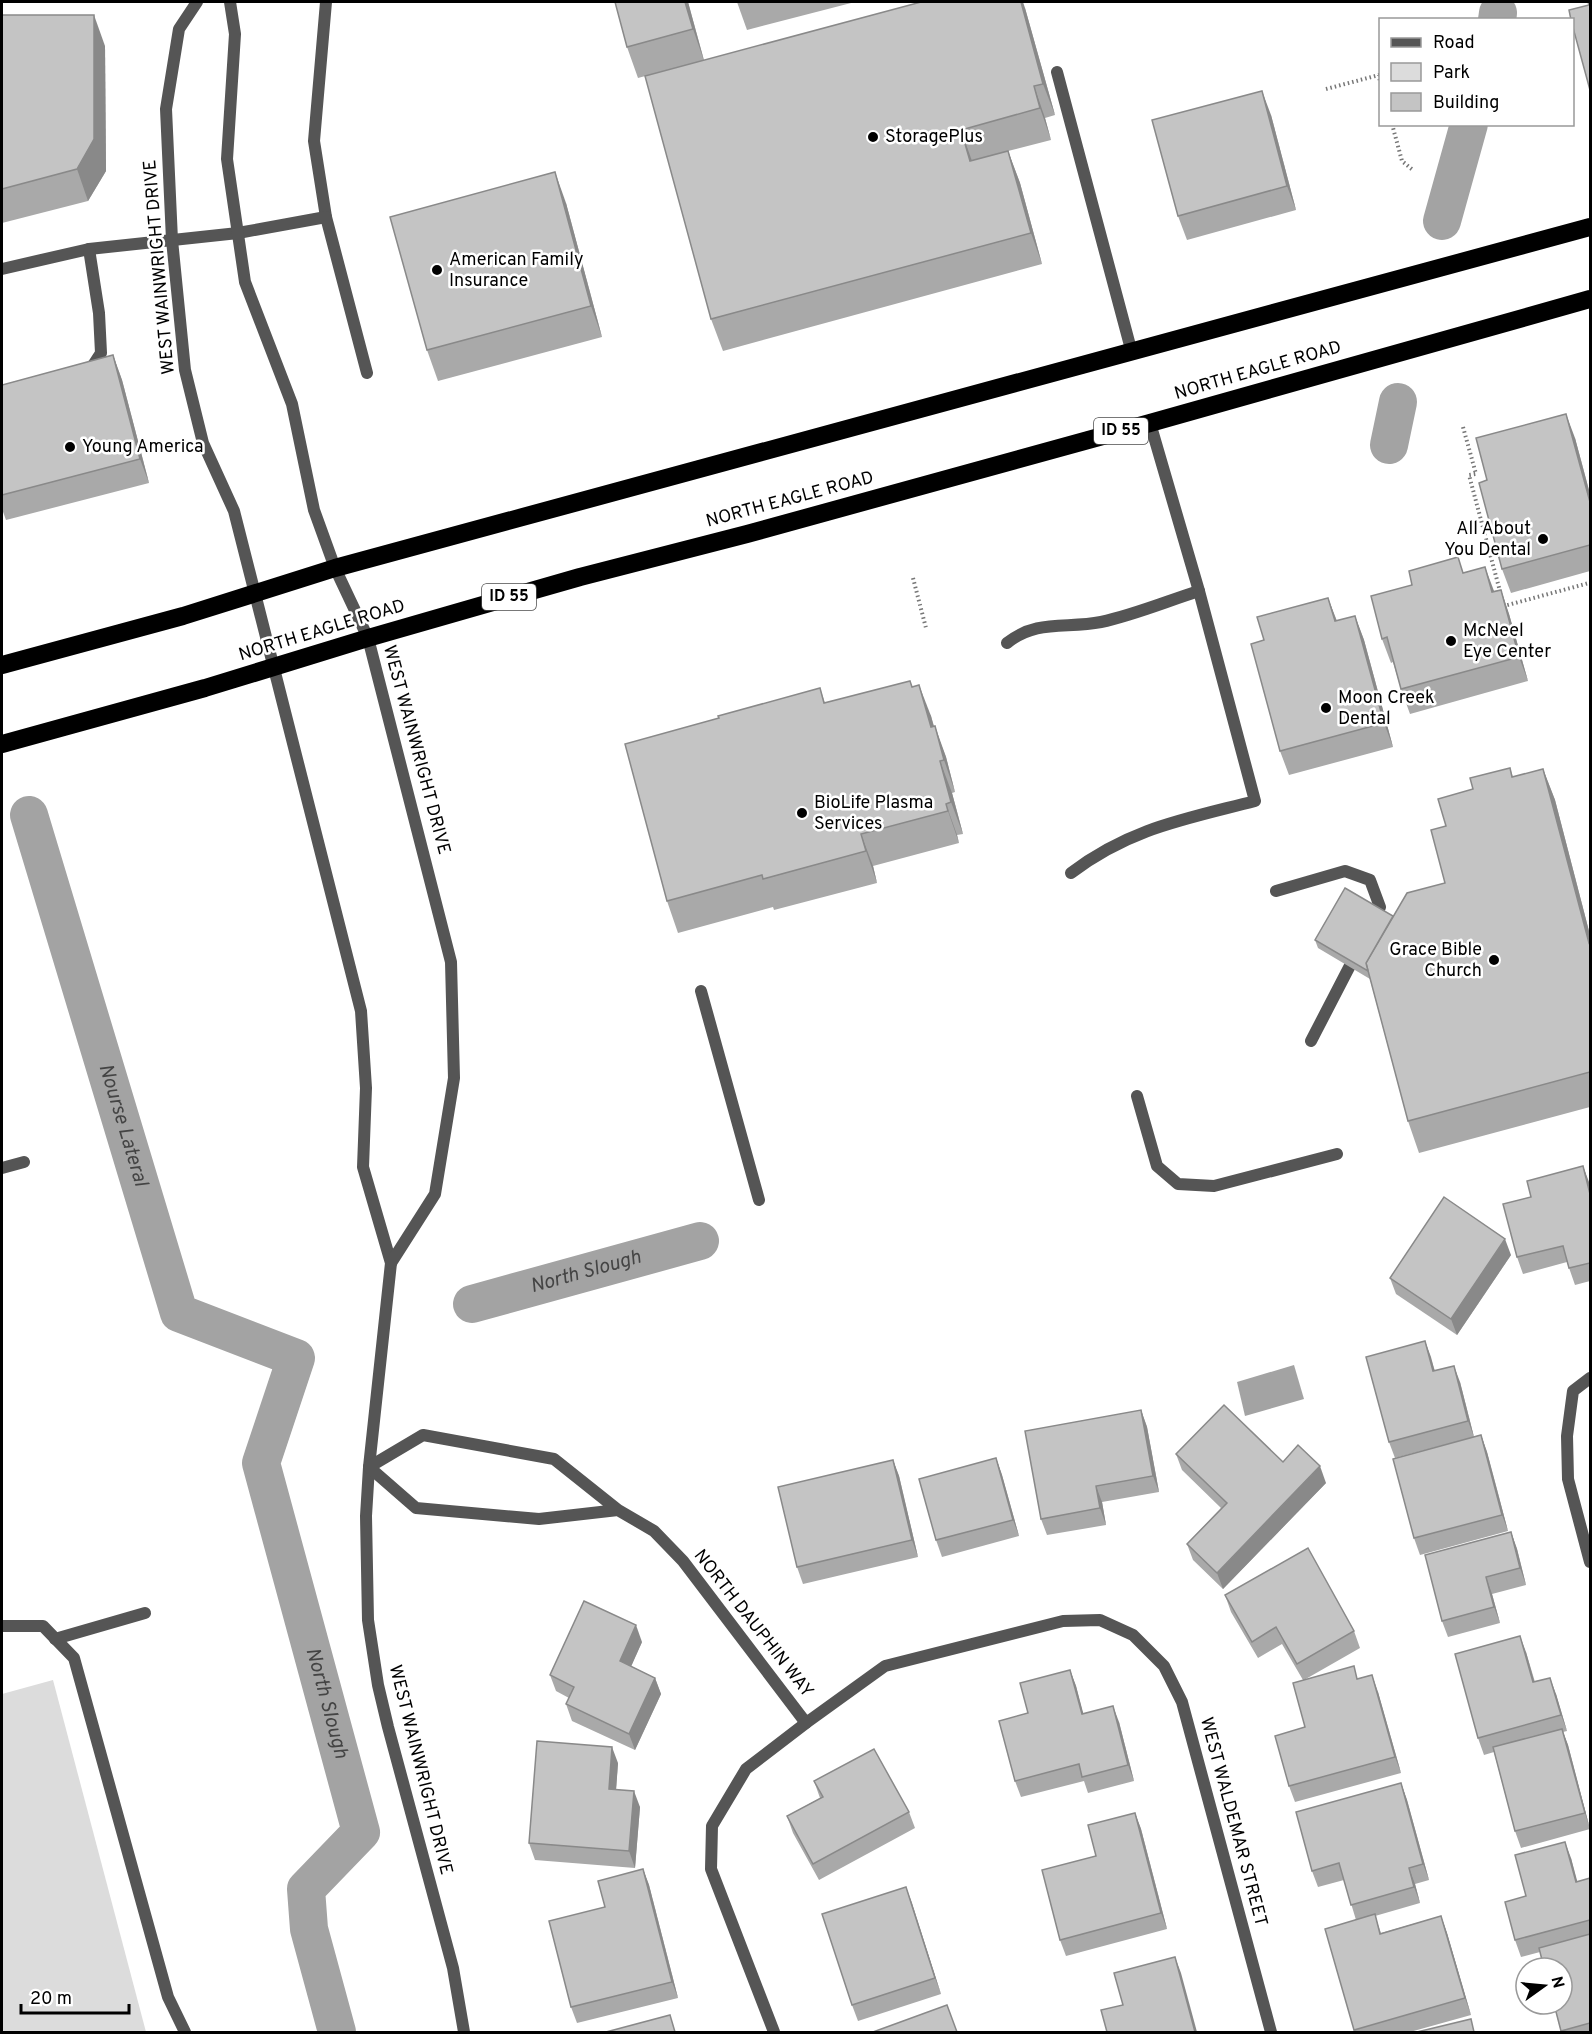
<svg xmlns="http://www.w3.org/2000/svg" width="1592" height="2034" font-family="Overpass,sans-serif">
  <style>
    .green { fill: #dcdcdc }
    .water { fill: #a3a3a3 }
    .lines { fill: none; stroke-linecap: round; stroke-linejoin: round }
    .canal { stroke: #a3a3a3; stroke-width: 38 }
    .path { stroke: #777; stroke-width: 4; stroke-dasharray: 1.5 3; stroke-linecap: butt }
    .lane { stroke: #555; stroke-width: 12 }
    .street { stroke: #555; stroke-width: 12 }
    .highway { stroke: #000; stroke-width: 18 }
    .wall { fill: #a9a9a9 }
    .shaded-wall { fill: #898989 }
    .building { fill: #c4c4c4; stroke: #898989; stroke-width: 1.5 }
    .poi-dot { fill: #000; stroke: #fff; stroke-width: 2 }
    .labels { text-anchor: middle; dominant-baseline: central; stroke-width: 5; stroke-linejoin: round; paint-order: stroke }
    .shield { fill: #fff; stroke: #4c4c4c; stroke-width: 1.5 }
    .shield-label { font-size: 16px; font-weight: bold; fill: #000 }
    .poi-label { font-size: 18px; fill: #000; stroke: #fff; text-anchor: start }
    .street-label { font-size: 18px; fill: #000; stroke: #fff }
    .water-label { font-size: 20px; font-style: italic; fill: #444; stroke: #fff }
  </style>
  <rect width="100%" height="100%" fill="#fff"/>
  <polygon class="green" points="53,1680 146,2032 2,2032 2,1694"/>
  <polygon class="water" points="1294,1365 1304,1399 1245,1416 1237,1382"/>
  <g class="lines">
    <g class="canal">
      <polyline points="1497,20 1498,13"/>
      <polyline points="1442,221 1469,124"/>
      <polyline points="1389,445 1398,402"/>
      <path id="s1" d="M29,815L179,1313L296,1358L261,1463L361,1832L306,1889L309,1929L337,2032"/>
      <path id="s2" d="M472,1304L700,1241"/>
    </g>
    <g class="path">
      <polyline points="1326,89 1379,75 1380,82"/>
      <polyline points="1392,124 1402,161 1414,171"/>
      <polyline points="1463,427 1476,474 1469,475 1501,595"/>
      <polyline points="913,578 926,628"/>
      <polyline points="1504,605 1504,606 1589,583"/>
    </g>
    <g class="lane">
      <polyline points="326,2 314,141 326,217"/>
      <polyline points="1057,72 1132,353"/>
      <polyline points="2,269 89,249 238,233 326,217 367,373"/>
      <polyline points="88,373 101,353 99,313 89,249"/>
      <path d="M1007,643C1037,619 1066,629 1101,622C1134,615 1167,601 1199,591"/>
      <path d="M1071,873C1130,828 1186,819 1255,801L1199,591L1150,423"/>
      <polyline points="1276,891 1345,871 1370,880 1380,907 1372,923"/>
      <polyline points="701,991 759,1200"/>
      <polyline points="1311,1041 1356,954"/>
      <polyline points="1137,1096 1157,1166 1178,1184 1214,1186 1337,1154"/>
      <polyline points="2,1168 24,1162"/>
      <polyline points="2,1626 43,1626 74,1658 168,1997 185,2032"/>
      <polyline points="55,1639 145,1613"/>
    </g>
    <g class="street">
      <polyline points="197,2 179,29 166,109 172,240 185,370 203,443 234,511 361,1011 366,1088 363,1167 391,1263 369,1467 366,1516 368,1620 378,1685 388,1727 453,1968 464,2032"/>
      <polyline points="230,2 235,34 227,159 245,282 292,404 314,510 335,568 368,638 451,962 454,1078 435,1194 391,1263"/>
      <polyline points="1590,1378 1573,1391 1567,1436 1568,1479 1590,1562"/>
      <polyline points="618,1510 539,1519 416,1508 369,1467 423,1435 554,1459 618,1510 654,1531 683,1561 806,1723 885,1666 1063,1621 1100,1620 1133,1635 1164,1666 1182,1702 1271,2032"/>
      <polyline points="774,2032 711,1869 712,1826 746,1769 806,1723"/>
    </g>
    <g class="highway">
      <polyline points="2,665 183,616 335,568 1590,227"/>
      <polyline points="2,744 205,688 368,638 580,577 747,534 1150,423 1590,299"/>
    </g>
  </g>
  <g class="wall">
    <polygon points="688,2 704,60 1025,8 1055,115 1045,118 1051,140 1008,151 1020,183 1042,264 723,351 711,319 682,66 638,78 627,47"/>
    <polygon points="737,2 855,2 747,30"/>
    <polygon points="2,15 105,46 106,171 88,201 2,223"/>
    <polygon points="1271,115 1296,210 1187,240 1178,216"/>
    <polygon points="566,203 602,337 438,381 427,350"/>
    <polygon points="113,355 122,380 149,483 6,520 2,509 2,385"/>
    <polygon points="1575,438 1590,494 1590,571 1511,593 1502,569 1487,480"/>
    <polygon points="1464,573 1494,591 1501,590 1509,614 1528,681 1410,714 1401,689 1393,662 1391,663 1382,639"/>
    <polygon points="1328,598 1337,621 1355,616 1364,640 1393,747 1289,775 1280,751 1264,640"/>
    <polygon points="910,681 912,687 931,716 934,726 946,757 955,792 952,793 963,834 957,835 959,843 873,866 877,883 774,910 773,907 678,933 667,901 719,718 820,688 825,703"/>
    <polygon points="1510,768 1513,777 1543,769 1555,800 1590,935 1590,1107 1419,1153 1408,1121 1370,979 1318,948 1315,940 1393,916 1445,883 1446,826 1473,789"/>
    <polygon points="1583,1166 1590,1187 1590,1281 1575,1285 1567,1262 1523,1274 1517,1257 1531,1197"/>
    <polygon points="1511,1255 1457,1335 1396,1294 1390,1278"/>
    <polygon points="1425,1341 1435,1371 1460,1382 1474,1437 1395,1458 1389,1442"/>
    <polygon points="1141,1410 1147,1427 1159,1492 1102,1502 1106,1525 1047,1535 1041,1519"/>
    <polygon points="1481,1435 1487,1452 1508,1531 1420,1555 1414,1538"/>
    <polygon points="1176,1454 1283,1462 1326,1483 1223,1589 1193,1560 1187,1544 1221,1508 1182,1470"/>
    <polygon points="996,1458 1002,1475 1019,1536 942,1557 936,1540"/>
    <polygon points="893,1460 899,1476 918,1557 803,1584 797,1567"/>
    <polygon points="1511,1532 1517,1549 1526,1585 1492,1594 1500,1623 1448,1637 1442,1621"/>
    <polygon points="1225,1595 1354,1631 1360,1648 1304,1680 1358,1679 1378,1692 1401,1773 1295,1802 1289,1786 1305,1727 1303,1680 1282,1644 1258,1658 1231,1612"/>
    <polygon points="642,1642 631,1666 655,1678 661,1694 635,1750 572,1721 566,1704 569,1698 556,1691 550,1675"/>
    <polygon points="1526,1652 1535,1682 1556,1694 1567,1731 1563,1732 1568,1745 1590,1829 1521,1848 1515,1831 1494,1752 1484,1755 1478,1738"/>
    <polygon points="1070,1670 1076,1686 1083,1714 1119,1722 1134,1781 1088,1793 1084,1781 1021,1797 1015,1781 1028,1713"/>
    <polygon points="618,1763 616,1789 640,1807 635,1868 535,1860 529,1843"/>
    <polygon points="814,1781 909,1812 915,1828 819,1880 793,1833 787,1816 820,1798"/>
    <polygon points="1401,1783 1407,1800 1429,1880 1415,1884 1420,1903 1375,1916 1381,1933 1441,1916 1447,1933 1471,2015 1410,2032 1355,2032 1354,2030 1356,1920 1344,1880 1318,1887 1312,1871"/>
    <polygon points="1135,1813 1141,1829 1167,1929 1066,1956 1060,1940 1096,1856"/>
    <polygon points="1571,1858 1577,1882 1590,1878 1590,2032 1561,2032 1540,1952 1521,1957 1515,1940 1526,1896"/>
    <polygon points="643,1869 649,1885 678,1998 577,2023 571,2007 605,1907"/>
    <polygon points="906,1887 941,1994 858,2021 852,2005"/>
  </g>
  <g class="shaded-wall">
    <polygon points="685,2 688,2 704,61 693,29"/>
    <polygon points="1021,2 1023,2 1025,8 1055,115 1043,84"/>
    <polygon points="94,15 105,46 106,171 88,201 77,169"/>
    <polygon points="1034,86 1045,118 1051,140 1040,108"/>
    <polygon points="1262,91 1271,115 1296,210 1287,186"/>
    <polygon points="961,130 972,161 970,161"/>
    <polygon points="1008,151 1020,183 1042,264 1031,233"/>
    <polygon points="555,172 566,203 602,337 591,306"/>
    <polygon points="113,355 122,380 149,483 140,459"/>
    <polygon points="1566,414 1575,438 1590,494 1590,502"/>
    <polygon points="1485,567 1494,591 1492,592"/>
    <polygon points="1501,590 1509,614 1528,681 1519,657"/>
    <polygon points="1328,598 1337,622 1335,621"/>
    <polygon points="1355,616 1364,640 1393,747 1384,723"/>
    <polygon points="919,685 931,716 942,759 931,727"/>
    <polygon points="935,726 946,757 955,792 944,760"/>
    <polygon points="940,761 952,793 963,834 951,802"/>
    <polygon points="1543,769 1555,800 1590,935 1590,946"/>
    <polygon points="946,804 957,835 959,843 948,811"/>
    <polygon points="861,834 873,866 877,883 866,851"/>
    <polygon points="1583,1166 1589,1182 1590,1194"/>
    <polygon points="1505,1239 1511,1255 1457,1335 1451,1319"/>
    <polygon points="1425,1341 1431,1357 1439,1388 1433,1371"/>
    <polygon points="1454,1366 1460,1382 1474,1437 1468,1421"/>
    <polygon points="1141,1410 1147,1427 1159,1492 1153,1476"/>
    <polygon points="1481,1435 1487,1452 1508,1531 1502,1515"/>
    <polygon points="996,1458 1002,1475 1019,1536 1013,1520"/>
    <polygon points="893,1460 899,1476 918,1557 912,1540"/>
    <polygon points="1320,1466 1326,1483 1223,1589 1217,1573"/>
    <polygon points="1096,1486 1102,1502 1106,1525 1100,1508"/>
    <polygon points="1511,1532 1517,1549 1526,1585 1520,1568"/>
    <polygon points="1486,1577 1492,1594 1500,1623 1494,1607"/>
    <polygon points="636,1625 642,1642 626,1678 620,1661"/>
    <polygon points="1520,1636 1526,1652 1539,1699 1533,1682"/>
    <polygon points="1070,1670 1076,1686 1088,1731 1082,1714"/>
    <polygon points="1372,1675 1378,1692 1401,1773 1395,1757"/>
    <polygon points="655,1678 661,1694 635,1750 629,1734"/>
    <polygon points="1550,1678 1556,1694 1567,1731 1561,1715"/>
    <polygon points="1113,1706 1119,1722 1134,1781 1128,1765"/>
    <polygon points="1562,1729 1568,1745 1590,1829 1585,1813"/>
    <polygon points="612,1747 618,1763 615,1805 609,1789"/>
    <polygon points="1401,1783 1407,1800 1429,1880 1423,1864"/>
    <polygon points="634,1791 640,1807 635,1868 629,1851"/>
    <polygon points="1135,1813 1141,1829 1167,1929 1161,1913"/>
    <polygon points="1565,1842 1571,1858 1582,1899 1576,1882"/>
    <polygon points="1409,1868 1415,1884 1420,1903 1414,1887"/>
    <polygon points="643,1869 649,1885 678,1998 672,1982"/>
    <polygon points="906,1887 912,1903 941,1994 935,1978"/>
    <polygon points="1441,1916 1447,1933 1471,2015 1465,1998"/>
    <polygon points="1175,1957 1181,1973 1197,2032 1195,2032"/>
  </g>
  <g class="building">
    <polygon points="615,2 685,2 693,29 627,47"/>
    <polygon points="921,2 1021,2 1043,84 1034,86 1040,108 961,130 970,161 1008,151 1031,233 711,319 645,76"/>
    <polygon points="1588,2 1590,2 1590,90 1572,24 1572,20 1571,20 1569,10 1589,5"/>
    <polygon points="2,15 94,15 94,139 77,169 2,189"/>
    <polygon points="1262,91 1287,186 1178,216 1152,120"/>
    <polygon points="555,172 591,306 427,350 390,217"/>
    <polygon points="113,355 140,459 2,495 2,385"/>
    <polygon points="1566,414 1590,502 1590,545 1502,569 1479,483 1487,480 1476,438"/>
    <polygon points="1458,557 1463,573 1485,567 1492,592 1501,590 1519,657 1401,689 1387,637 1382,639 1371,596 1412,585 1409,571"/>
    <polygon points="1328,598 1335,621 1355,616 1384,723 1280,751 1251,644 1264,640 1257,617"/>
    <polygon points="910,681 912,687 919,685 931,727 935,726 944,760 940,761 951,802 946,804 948,811 861,834 866,851 763,879 762,875 667,901 625,744 719,718 718,716 820,688 824,703"/>
    <polygon points="1510,768 1512,777 1543,769 1589,943 1590,942 1590,1072 1408,1121 1366,963 1407,893 1445,883 1431,830 1446,826 1438,799 1473,789 1470,778"/>
    <polygon points="1345,888 1393,916 1366,963 1368,971 1315,940"/>
    <polygon points="1583,1166 1590,1194 1590,1263 1569,1268 1563,1246 1517,1257 1503,1204 1531,1197 1527,1181"/>
    <polygon points="1444,1197 1505,1239 1451,1319 1390,1278"/>
    <polygon points="1425,1341 1433,1371 1454,1366 1468,1421 1389,1442 1366,1357"/>
    <polygon points="1224,1405 1283,1462 1298,1445 1320,1466 1217,1573 1187,1544 1227,1503 1176,1454"/>
    <polygon points="1141,1410 1153,1476 1096,1486 1100,1508 1041,1519 1025,1431"/>
    <polygon points="1481,1435 1502,1515 1414,1538 1393,1459"/>
    <polygon points="996,1458 1013,1520 936,1540 919,1479"/>
    <polygon points="893,1460 912,1540 797,1567 778,1487"/>
    <polygon points="1511,1532 1520,1568 1486,1577 1494,1607 1442,1621 1425,1555"/>
    <polygon points="1308,1548 1354,1631 1297,1664 1276,1627 1252,1642 1225,1595"/>
    <polygon points="584,1601 636,1625 620,1661 655,1678 629,1734 566,1704 574,1687 550,1675"/>
    <polygon points="1520,1636 1533,1682 1550,1678 1561,1715 1478,1738 1455,1654"/>
    <polygon points="1354,1666 1357,1679 1372,1675 1395,1757 1289,1786 1275,1736 1305,1727 1293,1683"/>
    <polygon points="1070,1670 1082,1714 1113,1706 1128,1765 1082,1777 1079,1764 1015,1781 999,1721 1028,1713 1020,1683"/>
    <polygon points="1562,1729 1585,1813 1515,1831 1493,1747"/>
    <polygon points="537,1741 612,1747 609,1789 634,1791 629,1851 529,1843"/>
    <polygon points="874,1749 909,1812 813,1864 787,1816 823,1797 814,1781"/>
    <polygon points="1401,1783 1423,1864 1409,1868 1414,1887 1351,1905 1339,1863 1312,1871 1296,1812"/>
    <polygon points="1135,1813 1161,1913 1060,1940 1042,1870 1096,1856 1088,1825"/>
    <polygon points="1565,1842 1576,1882 1590,1878 1590,1920 1515,1940 1505,1902 1526,1896 1515,1855"/>
    <polygon points="643,1869 672,1982 571,2007 549,1921 605,1907 598,1881"/>
    <polygon points="906,1887 935,1978 852,2005 822,1914"/>
    <polygon points="1375,1914 1380,1934 1441,1916 1465,1998 1354,2030 1325,1929"/>
    <polygon points="1590,1934 1590,2023 1561,2031 1554,2004 1562,2004 1562,1968 1544,1968 1539,1948"/>
    <polygon points="1175,1957 1195,2032 1107,2032 1101,2010 1123,2005 1114,1973"/>
    <polygon points="947,2005 957,2032 873,2032"/>
    <polygon points="670,2015 675,2032 606,2032"/>
    <polygon points="1471,2019 1474,2032 1417,2032"/>
  </g>
  <g class="poi-dot">
    <circle cx="873" cy="137" r="6"/>
    <circle cx="437" cy="270" r="6"/>
    <circle cx="70" cy="447" r="6"/>
    <circle cx="1543" cy="539" r="6"/>
    <circle cx="1451" cy="641" r="6"/>
    <circle cx="1326" cy="708" r="6"/>
    <circle cx="802" cy="813" r="6"/>
    <circle cx="1494" cy="960" r="6"/>
  </g>
  <g class="labels">
    <g class="shield">
      <rect x="1094" y="418" width="54" height="26" rx="4.5"/>
      <rect x="482" y="584" width="54" height="26" rx="4.5"/>
    </g>
    <g class="shield-label">
      <text x="1121" y="431">ID 55</text>
      <text x="509" y="597">ID 55</text>
    </g>
    <g class="poi-label">
      <text x="885" y="137">StoragePlus</text>
      <text x="449" y="260">American Family<tspan x="449" dy="21">Insurance</tspan></text>
      <text x="82" y="447">Young America</text>
      <text x="1531" y="529" text-anchor="end">All About<tspan x="1531" dy="21">You Dental</tspan></text>
      <text x="1463" y="631">McNeel<tspan x="1463" dy="21">Eye Center</tspan></text>
      <text x="1338" y="698">Moon Creek<tspan x="1338" dy="21">Dental</tspan></text>
      <text x="814" y="803">BioLife Plasma<tspan x="814" dy="21">Services</tspan></text>
      <text x="1482" y="950" text-anchor="end">Grace Bible<tspan x="1482" dy="21">Church</tspan></text>
    </g>
    <g class="street-label">
      <text transform="translate(160 267) rotate(-95)">WEST WAINWRIGHT DRIVE</text>
      <text transform="translate(1258 371) rotate(-16)">NORTH EAGLE ROAD</text>
      <text transform="translate(790 500) rotate(-15)">NORTH EAGLE ROAD</text>
      <text transform="translate(322 631) rotate(-17)">NORTH EAGLE ROAD</text>
      <text transform="translate(416 750) rotate(75)">WEST WAINWRIGHT DRIVE</text>
      <text transform="translate(753 1624) rotate(52)">NORTH DAUPHIN WAY</text>
      <text transform="translate(420 1770) rotate(76)">WEST WAINWRIGHT DRIVE</text>
      <text transform="translate(1233 1822) rotate(75)">WEST WALDEMAR STREET</text>
    </g>
    <g class="water-label">
      <text stroke="none"><textPath href="#s1" startOffset="324">Nourse Lateral</textPath></text>
      <text stroke="none"><textPath href="#s2" startOffset="118">North Slough</textPath></text>
      <text stroke="none"><textPath href="#s1" startOffset="1005">North Slough</textPath></text>
    </g>
  </g>
  <rect width="1592" height="2034" fill="none" stroke="#000000" stroke-width="6"/>
  <rect x="1379" y="18" width="195" height="108" fill="#ffffff" stroke="#999999" stroke-width="1.5"/>
  <rect x="1391" y="38" width="30" height="9" fill="#555555" stroke="#999999" stroke-width="1.5"/>
  <text x="1433" y="48" font-size="18" fill="#000000">Road</text>
  <rect x="1391" y="63" width="30" height="18" fill="#dcdcdc" stroke="#999999" stroke-width="1.5"/>
  <text x="1433" y="78" font-size="18" fill="#000000">Park</text>
  <rect x="1391" y="93" width="30" height="18" fill="#c4c4c4" stroke="#999999" stroke-width="1.5"/>
  <text x="1433" y="108" font-size="18" fill="#000000">Building</text>
  <g transform="translate(1544 1986) rotate(75)"><circle r="28" fill="#ffffff" stroke="#999999" stroke-width="1.5"/>
  <path d="M0-4.5L10 22L0 15L-10 22Z" fill="#000000"/>
  <text y="-9" font-size="16" font-weight="bold" text-anchor="middle" fill="#000000">N</text>
  </g>
  <path d="M21 2004v9h108v-9" fill="none" stroke="#000000" stroke-width="3"/>
  <text x="30" y="2004" font-size="18" fill="#000000" stroke="#ffffff" stroke-width="4.5" paint-order="stroke">20 m</text>
</svg>
